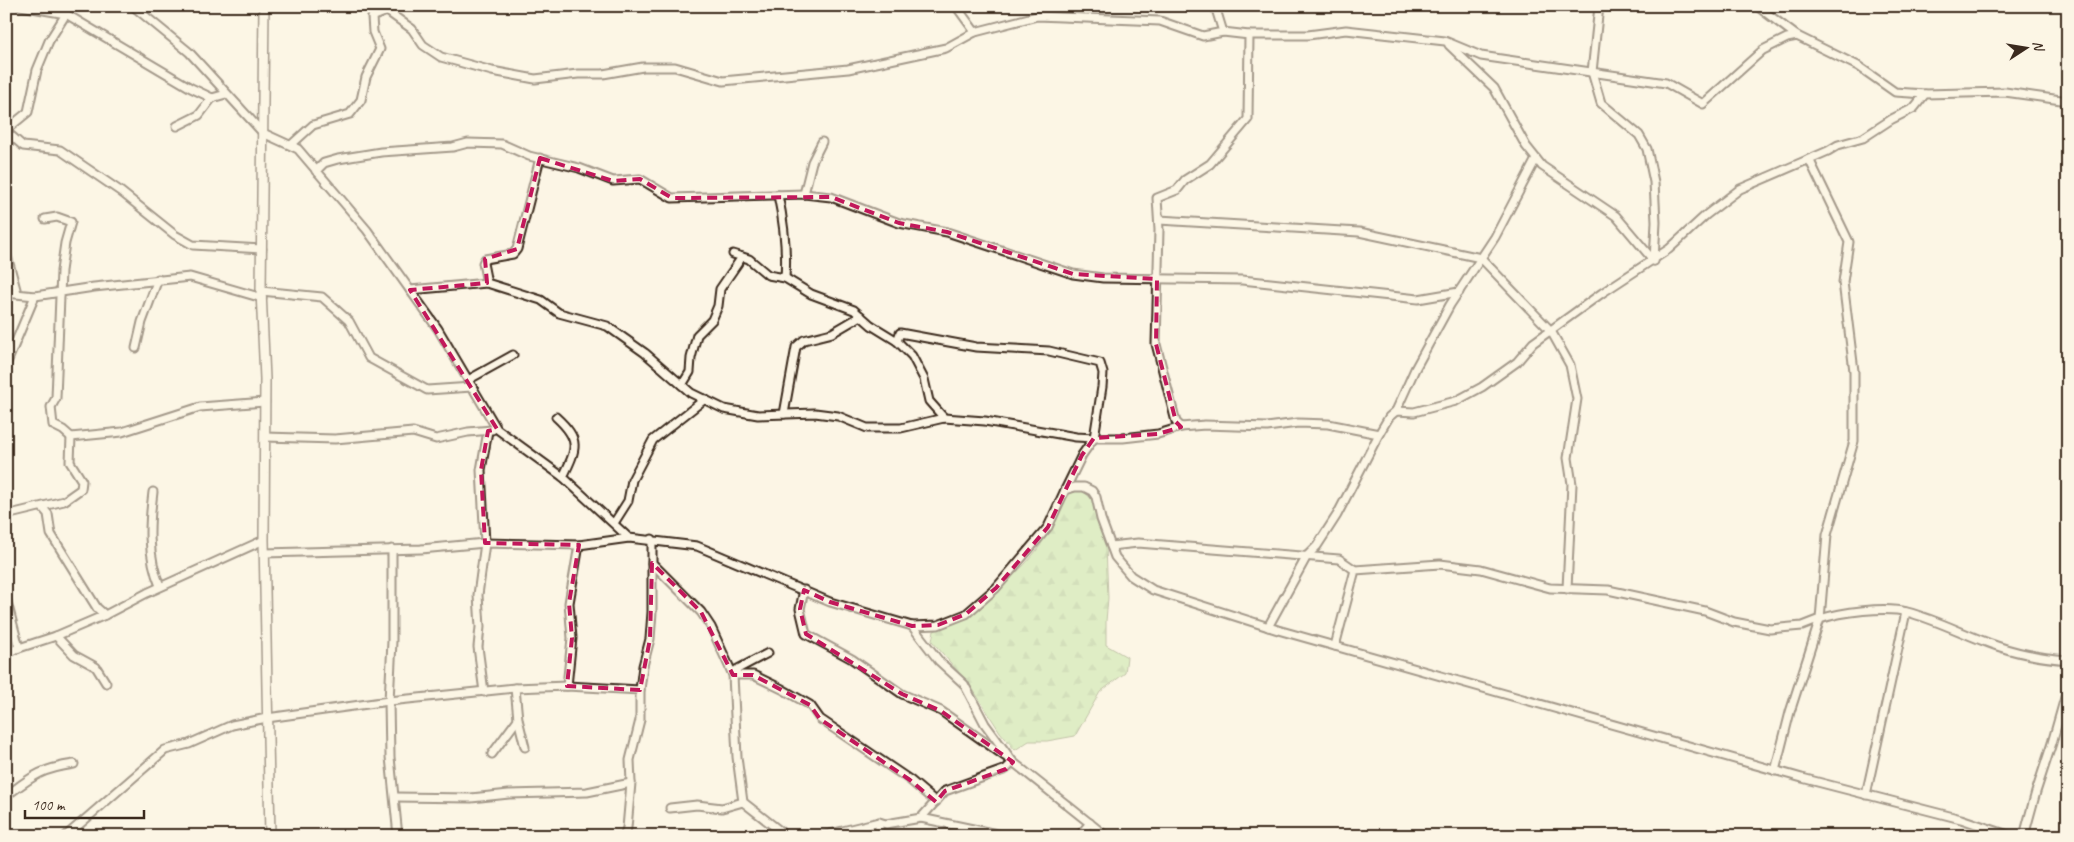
<svg xmlns="http://www.w3.org/2000/svg" width="2074" height="842" font-family="Caveat,sans-serif">
  <style>
    .forest { fill: url(#forest-firs); stroke: #7c865e }
    .lines { fill: none; stroke-linecap: round; stroke-linejoin: round }
    .minor-casing { stroke: #3b2a1e; stroke-width: 11 }
    .tertiary-casing { stroke: #3b2a1e; stroke-width: 12 }
    .minor { stroke: #fcf5e5; stroke-width: 7 }
    .tertiary { stroke: #fcf5e5; stroke-width: 9 }
    .marked { fill: none; stroke: #c2185b; stroke-width: 4; stroke-dasharray: 10 6; stroke-linejoin: round }
  </style>
  <defs>
    <pattern id="forest-firs" width="22" height="20" patternUnits="userSpaceOnUse" patternTransform="scale(1.25)"><rect width="22" height="20" fill="#bde39e"/><path d="M5 1l3.5 6h-7zM16 11l3.5 6h-7z" fill="#a3c388"/></pattern>
  </defs>
  <rect width="100%" height="100%" fill="#fcf5e5"/>
  <filter id="ink" filterUnits="userSpaceOnUse"><feTurbulence type="fractalNoise" baseFrequency=".02" numOctaves="2"/><feDisplacementMap in="SourceGraphic" scale="10" xChannelSelector="R" yChannelSelector="G"/><feConvolveMatrix kernelMatrix="1 2 1 2 8 2 1 2 1" color-interpolation-filters="sRGB"/></filter>
  <g filter="url(#ink)">
    <path class="forest" d="M1075,490L1084,492L1092,499L1106,546L1108,598L1106,621V645L1127,657L1125,673L1100,692L1075,736L1047,741H1029L1015,750L1000,732L972,688L932,641L934,631C970,616 1025,572 1045,538C1055,522 1059,501 1075,490Z"/>
    <g class="lines">
      <g class="minor-casing">
        <g id="minor">
          <polyline points="21,6 66,14 191,88 212,98 226,94"/>
          <polyline points="133,6 189,52 263,133 298,149 367,230 438,329 497,429 563,477 629,538 697,546 830,602 912,626 938,625 966,614 996,588 1048,527 1065,490 1075,487 1084,487 1092,491 1096,497 1101,519 1115,557 1131,576 1153,590 1278,630 1802,778 1961,819 2011,836"/>
          <polyline points="956,6 975,32"/>
          <polyline points="1599,6 1592,72 1601,103 1639,135 1647,149 1654,182 1656,222 1654,261"/>
          <polyline points="1757,6 1797,36"/>
          <polyline points="1249,35 1308,35 1346,30 1445,41 1481,56 1666,83 1703,104 1763,50 1787,38 1797,36 1858,66 1895,92 1925,94"/>
          <polyline points="1449,45 1494,88 1526,146 1542,166 1616,216 1654,261"/>
          <polyline points="177,126 199,115 212,98"/>
          <polyline points="6,130 28,112 37,70 49,41 66,14"/>
          <polyline points="6,131 23,146 60,150 120,191 175,235 193,245 262,249"/>
          <polyline points="291,145 313,125 350,114 361,100 366,77 380,49 373,32 372,17 387,11 412,29 423,45 441,57 492,71 535,79 578,74 603,74 643,67 675,67 723,81 848,69 946,48 975,32 1037,16 1160,21 1203,36 1223,32 1215,6"/>
          <polyline points="316,171 324,163 338,159 381,152 453,147 468,143 502,144 529,156 579,168 613,181 640,179 672,198 804,194 831,197 899,223 947,232 1073,274 1103,278 1242,280 1418,299 1459,292"/>
          <polyline points="804,194 812,162 822,142"/>
          <path d="M778,195C784,223 787,249 785,278"/>
          <polyline points="45,219 57,217 71,222 65,243 61,271 56,398 51,407 53,425 63,430 71,437 122,432 200,407 265,402"/>
          <polyline points="1159,220 1359,232 1481,258 1551,331 1570,365 1577,399 1568,458 1572,484 1567,589"/>
          <polyline points="6,252 17,293"/>
          <polyline points="733,254 749,259 768,275 785,278 811,294 854,310 871,325 897,341 912,356 924,379 929,401 944,418"/>
          <polyline points="487,283 483,263 485,259 513,254 517,249 540,158"/>
          <polyline points="410,290 487,283 541,300 559,313 607,326 645,353 691,393 724,409 758,415 815,413 838,416 867,428 901,428 944,418 985,421 1076,437 1094,438 1123,438 1158,434 1181,427 1205,425 1267,427 1298,423 1328,424 1379,434 1389,417 1396,411 1414,412 1456,401 1482,387 1517,362 1533,343 1602,293 1669,249 1706,215 1740,189 1828,151 1838,145 1863,138 1892,119 1914,108 1925,94 2005,92 2068,101"/>
          <polyline points="261,291 322,297 349,321 369,358 427,390 472,387"/>
          <polyline points="6,293 35,296 94,287 190,277 262,298"/>
          <polyline points="897,341 900,333 976,347 1049,351 1100,363 1103,373 1102,387 1094,438 1082,455 1065,490"/>
          <polyline points="136,348 142,322 158,279"/>
          <polyline points="6,365 35,296"/>
          <polyline points="468,380 513,355"/>
          <polyline points="682,385 690,372 691,358 697,335 712,320 718,306 720,289 742,257"/>
          <polyline points="1396,411 1415,369 1450,305 1495,237 1536,159"/>
          <polyline points="784,414 796,347 804,340 832,333 861,316"/>
          <path d="M556,417C581,440 577,448 563,477"/>
          <polyline points="1181,427 1176,422 1156,344 1159,230 1157,198 1177,190 1185,180 1210,164 1248,119 1249,35 1223,32"/>
          <polyline points="265,437 335,439 413,432 436,439 468,432 492,430"/>
          <path d="M153,492C149,524 147,555 160,586"/>
          <polyline points="42,507 48,514 51,534 97,608 105,615"/>
          <polyline points="6,515 64,501 81,489 82,481 70,462 71,437"/>
          <polyline points="614,523 628,501 632,480 653,440 705,399"/>
          <polyline points="652,539 652,563 701,612 711,627 733,675 737,757 743,802 780,831 782,836"/>
          <polyline points="1111,546 1138,543 1339,559 1355,570"/>
          <polyline points="392,549 392,641 389,701 390,757 398,836"/>
          <polyline points="264,553 421,549 485,543 579,545 629,538"/>
          <polyline points="804,590 800,609 806,634 852,659 902,694 941,711 1013,762 1006,769 945,791 921,818 886,824 879,822 822,836"/>
          <polyline points="6,598 19,648"/>
          <polyline points="912,626 939,661 964,684 985,724 1013,762 1106,836"/>
          <polyline points="1268,627 1307,556 1317,546 1337,515 1379,434"/>
          <polyline points="56,636 74,655 96,667 106,683"/>
          <polyline points="1335,646 1355,570 1440,564 1481,569 1550,588 1608,590 1705,611 1734,622 1770,629 1802,626 1820,619 1827,535 1854,441 1854,371 1843,282 1849,242 1809,159"/>
          <polyline points="6,653 19,648 56,636 105,615 147,593 264,540"/>
          <polyline points="732,672 768,653"/>
          <polyline points="733,675 753,675 782,689 810,705 820,719 910,780 936,802"/>
          <polyline points="567,686 572,638 569,603 579,545"/>
          <polyline points="640,690 643,666 650,639 652,612 652,563"/>
          <polyline points="484,692 478,647 480,627 478,595 485,543 481,470 488,431"/>
          <polyline points="518,719 525,747"/>
          <polyline points="492,754 518,719 515,688"/>
          <path d="M1775,771L1790,712L1820,619C1841,612 1885,606 1907,612C1938,620 1967,636 1997,646C2020,654 2043,658 2068,660"/>
          <polyline points="1866,795 1906,612"/>
          <path d="M6,796C33,776 40,769 74,764"/>
          <polyline points="395,797 471,798 509,794 587,792 631,783"/>
          <polyline points="670,808 697,805 722,808 743,802"/>
          <polyline points="921,818 1006,836"/>
          <polyline points="66,836 165,750 189,744 232,725 267,718 389,701 515,688 567,686 640,690 640,720 630,760 631,783 627,828 624,836"/>
          <polyline points="879,836 879,822"/>
          <polyline points="1079,836 1090,823"/>
          <polyline points="2024,836 2036,792 2052,743 2068,687"/>
        </g>
      </g>
      <g class="tertiary-casing">
        <polyline id="tertiary" points="264,6 261,291 265,379 264,540 270,836"/>
      </g>
      <use href="#minor" class="minor"/>
      <use href="#tertiary" class="tertiary"/>
    </g>
  </g>
  <path d="M0 0H2074V842H0ZM540,158L613,181L640,179L672,198L831,197L899,223L947,232L1073,274L1157,279L1156,344L1176,422L1181,427L1158,434L1094,438L1082,455L1048,527L996,588L966,614L938,625L912,626L830,602L804,590L800,609L806,634L902,694L941,711L1013,762L1006,769L945,791L936,802L910,780L820,719L810,705L753,675H733L701,612L652,563L650,639L640,690L567,686L572,638L569,603L579,545L485,543L481,470L488,431L497,429L410,290L487,283L485,259L517,249Z" fill="#fcf5e5" fill-opacity=".55" fill-rule="evenodd"/>
  <path class="marked" d="M540,158L613,181L640,179L672,198L831,197L899,223L947,232L1073,274L1157,279L1156,344L1176,422L1181,427L1158,434L1094,438L1082,455L1048,527L996,588L966,614L938,625L912,626L830,602L804,590L800,609L806,634L902,694L941,711L1013,762L1006,769L945,791L936,802L910,780L820,719L810,705L753,675H733L701,612L652,563L650,639L640,690L567,686L572,638L569,603L579,545L485,543L481,470L488,431L497,429L410,290L487,283L485,259L517,249Z"/>
  <rect width="2074" height="842" fill="none" stroke="#fcf5e5" stroke-width="25"/>
  <rect x="12" y="12" width="2049" height="817" fill="none" stroke="#3b2a1e" stroke-width="2" filter="url(#ink)"/>
  <g transform="translate(2026 48) rotate(78)" stroke="#fcf5e5" stroke-width="4" paint-order="stroke">
  <path d="M0-4L9 19L0 12L-9 19Z" fill="#3b2a1e"/>
  <text y="-8" font-size="14" font-weight="bold" text-anchor="middle" fill="#3b2a1e">N</text>
  </g>
  <path d="M25 810v8h119v-8" fill="none" stroke="#3b2a1e" stroke-width="2.5"/>
  <text x="32" y="810" font-size="15" fill="#3b2a1e" stroke="#fcf5e5" stroke-width="4" paint-order="stroke">100 m</text>
</svg>
